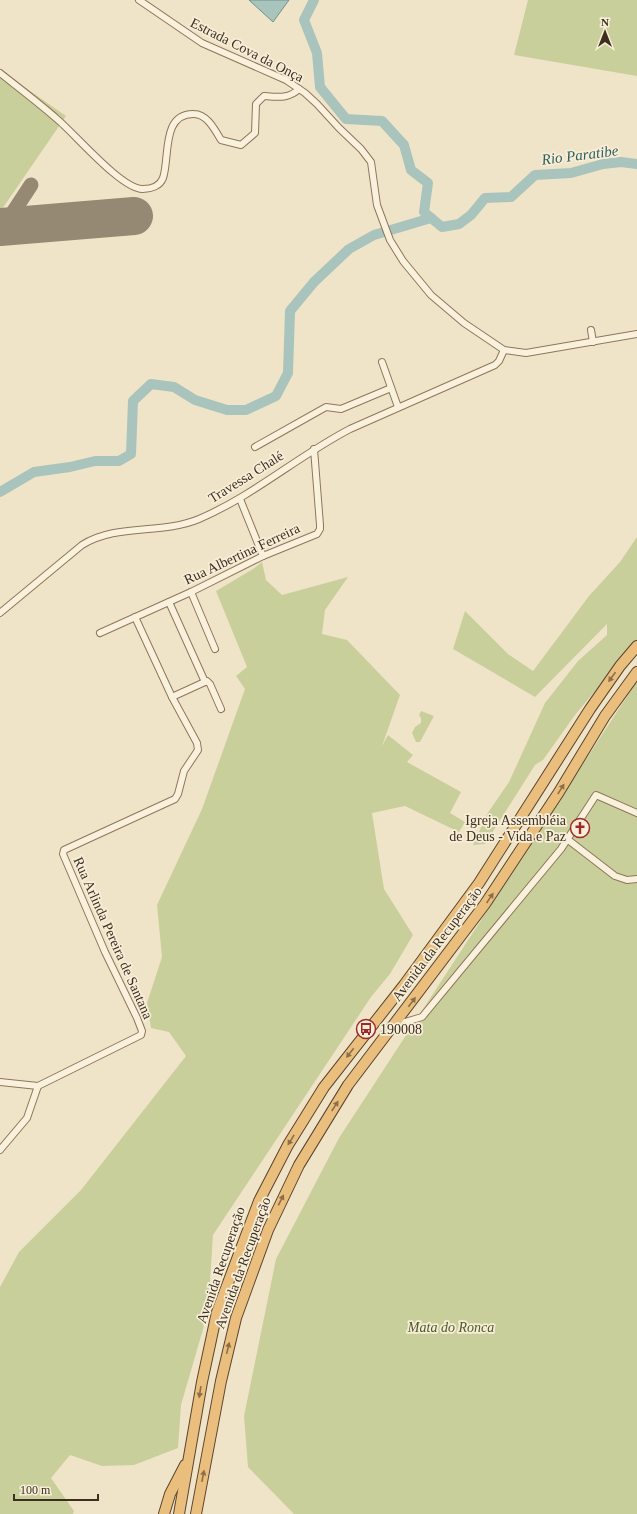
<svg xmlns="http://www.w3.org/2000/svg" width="637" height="1514" font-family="Georgia,serif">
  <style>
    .green { fill: #c9cf9b }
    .water { fill: #a9c4bc; stroke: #6f938a }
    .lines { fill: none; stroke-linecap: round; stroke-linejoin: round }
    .river { stroke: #a9c4bc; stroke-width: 10 }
    .taxiway { stroke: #968974; stroke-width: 15 }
    .runway { stroke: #968974; stroke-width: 38 }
    .minor-casing { stroke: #8d765c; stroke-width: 8 }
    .trunk-casing { stroke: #5b4430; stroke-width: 12 }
    .minor { stroke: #faf1dc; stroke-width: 6 }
    .trunk { stroke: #eabe7c; stroke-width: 10 }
    .oneway { fill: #8b6f49 }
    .labels { text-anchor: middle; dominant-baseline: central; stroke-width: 3.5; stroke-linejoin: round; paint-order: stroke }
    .street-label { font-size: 14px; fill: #3d2e20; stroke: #f7eed8 }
    .poi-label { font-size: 14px; fill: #3d2e20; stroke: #f7eed8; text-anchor: end }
    .park-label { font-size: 14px; font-style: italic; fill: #4d5a26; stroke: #f7eed8 }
    .water-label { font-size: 15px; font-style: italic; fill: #2f5d5a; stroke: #f7eed8 }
  </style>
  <rect width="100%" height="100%" fill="#f0e4c8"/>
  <g class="green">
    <polygon points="528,0 637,0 637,76 514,55"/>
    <polygon points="0,70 66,116 0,212"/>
    <polygon points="637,537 637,641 575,715 543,760 535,765 485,844 473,845 487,814 509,782 545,703 578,661 607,635 607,624 535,697 453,649 465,611 508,654 533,671 589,596 620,562"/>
    <polygon points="262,562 266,580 282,595 348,577 325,610 322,634 347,640 400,695 382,746 388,735 413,755 407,762 461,792 450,813 465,822 459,832 405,806 372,813 384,889 413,935 390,974 371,997 213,1235 208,1312 181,1405 178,1448 134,1465 102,1466 70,1455 51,1478 74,1511 73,1514 0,1514 0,1287 19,1252 81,1190 186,1056 169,1032 151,1028 147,1003 162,957 157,905 202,809 245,689 236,676 247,667 216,591 253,569"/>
    <polygon points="637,681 637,1514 294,1514 248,1467 244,1416 276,1259 339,1138"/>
    <polygon points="421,711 434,716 420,742 416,742 412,733 415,727 421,723 421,718 419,715"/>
  </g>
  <polygon class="water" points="249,0 289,0 273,22"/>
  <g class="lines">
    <g class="river">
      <polyline points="314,0 304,20 317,53 320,87 346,119 382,121 404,145 411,170 428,183 424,212 442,227 459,224 471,215 485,198 511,197 535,175 571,173 603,164 621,162 637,164"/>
      <polyline points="0,492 34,472 70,467 95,461 119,461 131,454 133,401 151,384 174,387 195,400 227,410 246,410 276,396 288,373 290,311 314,282 349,249 374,235 431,218"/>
    </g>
    <polyline class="taxiway" points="9,226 8,220 31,185"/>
    <polyline class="runway" points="0,227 134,216"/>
    <g class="minor-casing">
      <g id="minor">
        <polyline points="139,0 202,43 286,80 305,93 317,104 339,128 361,149 371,162 377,205 390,240 403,261 431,295 464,323 504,350 526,353 637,334"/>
        <path d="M0,73C19,88 39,103 57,119C75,134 122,190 143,189C151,189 160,186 163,178C170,158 161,113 194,114C207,114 215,130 221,140L241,145L255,133L256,104L264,96C277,97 289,99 299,89"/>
        <polyline points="591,330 593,342"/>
        <polyline points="382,362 398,407"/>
        <polyline points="255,447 326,407 341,409 391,388"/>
        <polyline points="240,499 263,556"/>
        <polyline points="191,592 215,649"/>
        <polyline points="169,602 205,682"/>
        <path d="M0,613L82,545C117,523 161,535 199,519C253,496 298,456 350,429L495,365L499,361L504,350"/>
        <polyline points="100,633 191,592 263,556 317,534 320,529 320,525 314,449"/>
        <polyline points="172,697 207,681 210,684 221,709"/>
        <polyline points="567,839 615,876 627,880 637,879"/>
        <polyline points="395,1025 422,1017 561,849 596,795 637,813"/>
        <polyline points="0,1082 38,1086 141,1035 142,1031 137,1018 105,952 63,854 64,850 175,799 178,794 184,771 198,750 197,743 172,697 135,617"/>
        <polyline points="0,1150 27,1118 38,1086"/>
      </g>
    </g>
    <g class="trunk-casing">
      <g id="trunk">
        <polyline points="164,1514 170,1494 185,1465"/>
        <polyline points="179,1514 202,1382 217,1312 259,1201 288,1145 324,1087 404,985 479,883 590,709 620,666 637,646"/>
        <polyline points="196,1514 221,1381 236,1318 268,1230 299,1165 348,1085 485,904 559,792 605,716 637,672"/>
      </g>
    </g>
    <use href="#minor" class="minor"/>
    <use href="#trunk" class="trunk"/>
  </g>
  <defs><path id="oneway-solid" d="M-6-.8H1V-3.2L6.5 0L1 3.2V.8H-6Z"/></defs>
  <g class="oneway">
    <use href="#oneway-solid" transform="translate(612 677) rotate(126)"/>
    <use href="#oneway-solid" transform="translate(561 789) rotate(-58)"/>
    <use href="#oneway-solid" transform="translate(490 898) rotate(-56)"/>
    <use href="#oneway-solid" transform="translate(412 1002) rotate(-53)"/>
    <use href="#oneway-solid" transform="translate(350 1053) rotate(128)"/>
    <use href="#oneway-solid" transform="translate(335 1106) rotate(-57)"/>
    <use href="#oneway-solid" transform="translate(291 1140) rotate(122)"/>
    <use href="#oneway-solid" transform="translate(281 1200) rotate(-63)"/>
    <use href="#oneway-solid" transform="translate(228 1348) rotate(-77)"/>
    <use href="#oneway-solid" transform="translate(200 1392) rotate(99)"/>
    <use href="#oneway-solid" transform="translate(203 1476) rotate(-79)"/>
  </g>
  <defs>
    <g id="church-ring" transform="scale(1)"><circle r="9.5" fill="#f7eed8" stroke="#9e2a2b" stroke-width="1.5"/><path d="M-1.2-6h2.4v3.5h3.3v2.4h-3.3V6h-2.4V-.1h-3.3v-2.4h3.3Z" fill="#9e2a2b"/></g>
    <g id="bus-ring" transform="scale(1)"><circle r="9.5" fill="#f7eed8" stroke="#9e2a2b" stroke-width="1.5"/><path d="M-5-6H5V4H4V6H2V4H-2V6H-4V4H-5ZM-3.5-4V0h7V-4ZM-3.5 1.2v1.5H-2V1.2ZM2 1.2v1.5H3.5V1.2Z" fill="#9e2a2b"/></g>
  </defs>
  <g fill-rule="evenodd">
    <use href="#church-ring" x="580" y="828"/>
    <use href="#bus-ring" x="366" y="1029"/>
  </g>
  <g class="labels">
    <g class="street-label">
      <text transform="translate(247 50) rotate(27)">Estrada Cova da Onça</text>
      <text transform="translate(246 477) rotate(-32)">Travessa Chalé</text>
      <text transform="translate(242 554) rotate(-25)">Rua Albertina Ferreira</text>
      <text transform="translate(113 938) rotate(66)">Rua Arlinda Pereira de Santana</text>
      <text transform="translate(437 944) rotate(-53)">Avenida da Recuperação</text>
      <text transform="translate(243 1263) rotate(-70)">Avenida da Recuperação</text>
      <text transform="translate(221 1265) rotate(-71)">Avenida Recuperação</text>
    </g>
    <g class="poi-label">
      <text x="566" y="820">Igreja Assembléia<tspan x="566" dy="16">de Deus - Vida e Paz</tspan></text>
      <text x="380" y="1029" text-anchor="start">190008</text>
    </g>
    <g class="park-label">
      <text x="451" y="1327">Mata do Ronca</text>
    </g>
    <g class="water-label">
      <text transform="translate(580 155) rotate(-7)">Rio Paratibe</text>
    </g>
  </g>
  <g transform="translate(605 32)" stroke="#f7eed8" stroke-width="3" paint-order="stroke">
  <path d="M0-3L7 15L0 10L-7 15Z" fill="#3d2e20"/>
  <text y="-6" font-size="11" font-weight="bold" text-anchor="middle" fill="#3d2e20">N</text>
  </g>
  <path d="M14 1494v6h84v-6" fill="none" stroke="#3d2e20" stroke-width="2"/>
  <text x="20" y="1494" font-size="12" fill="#3d2e20" stroke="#f7eed8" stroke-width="3" paint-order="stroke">100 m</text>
</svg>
